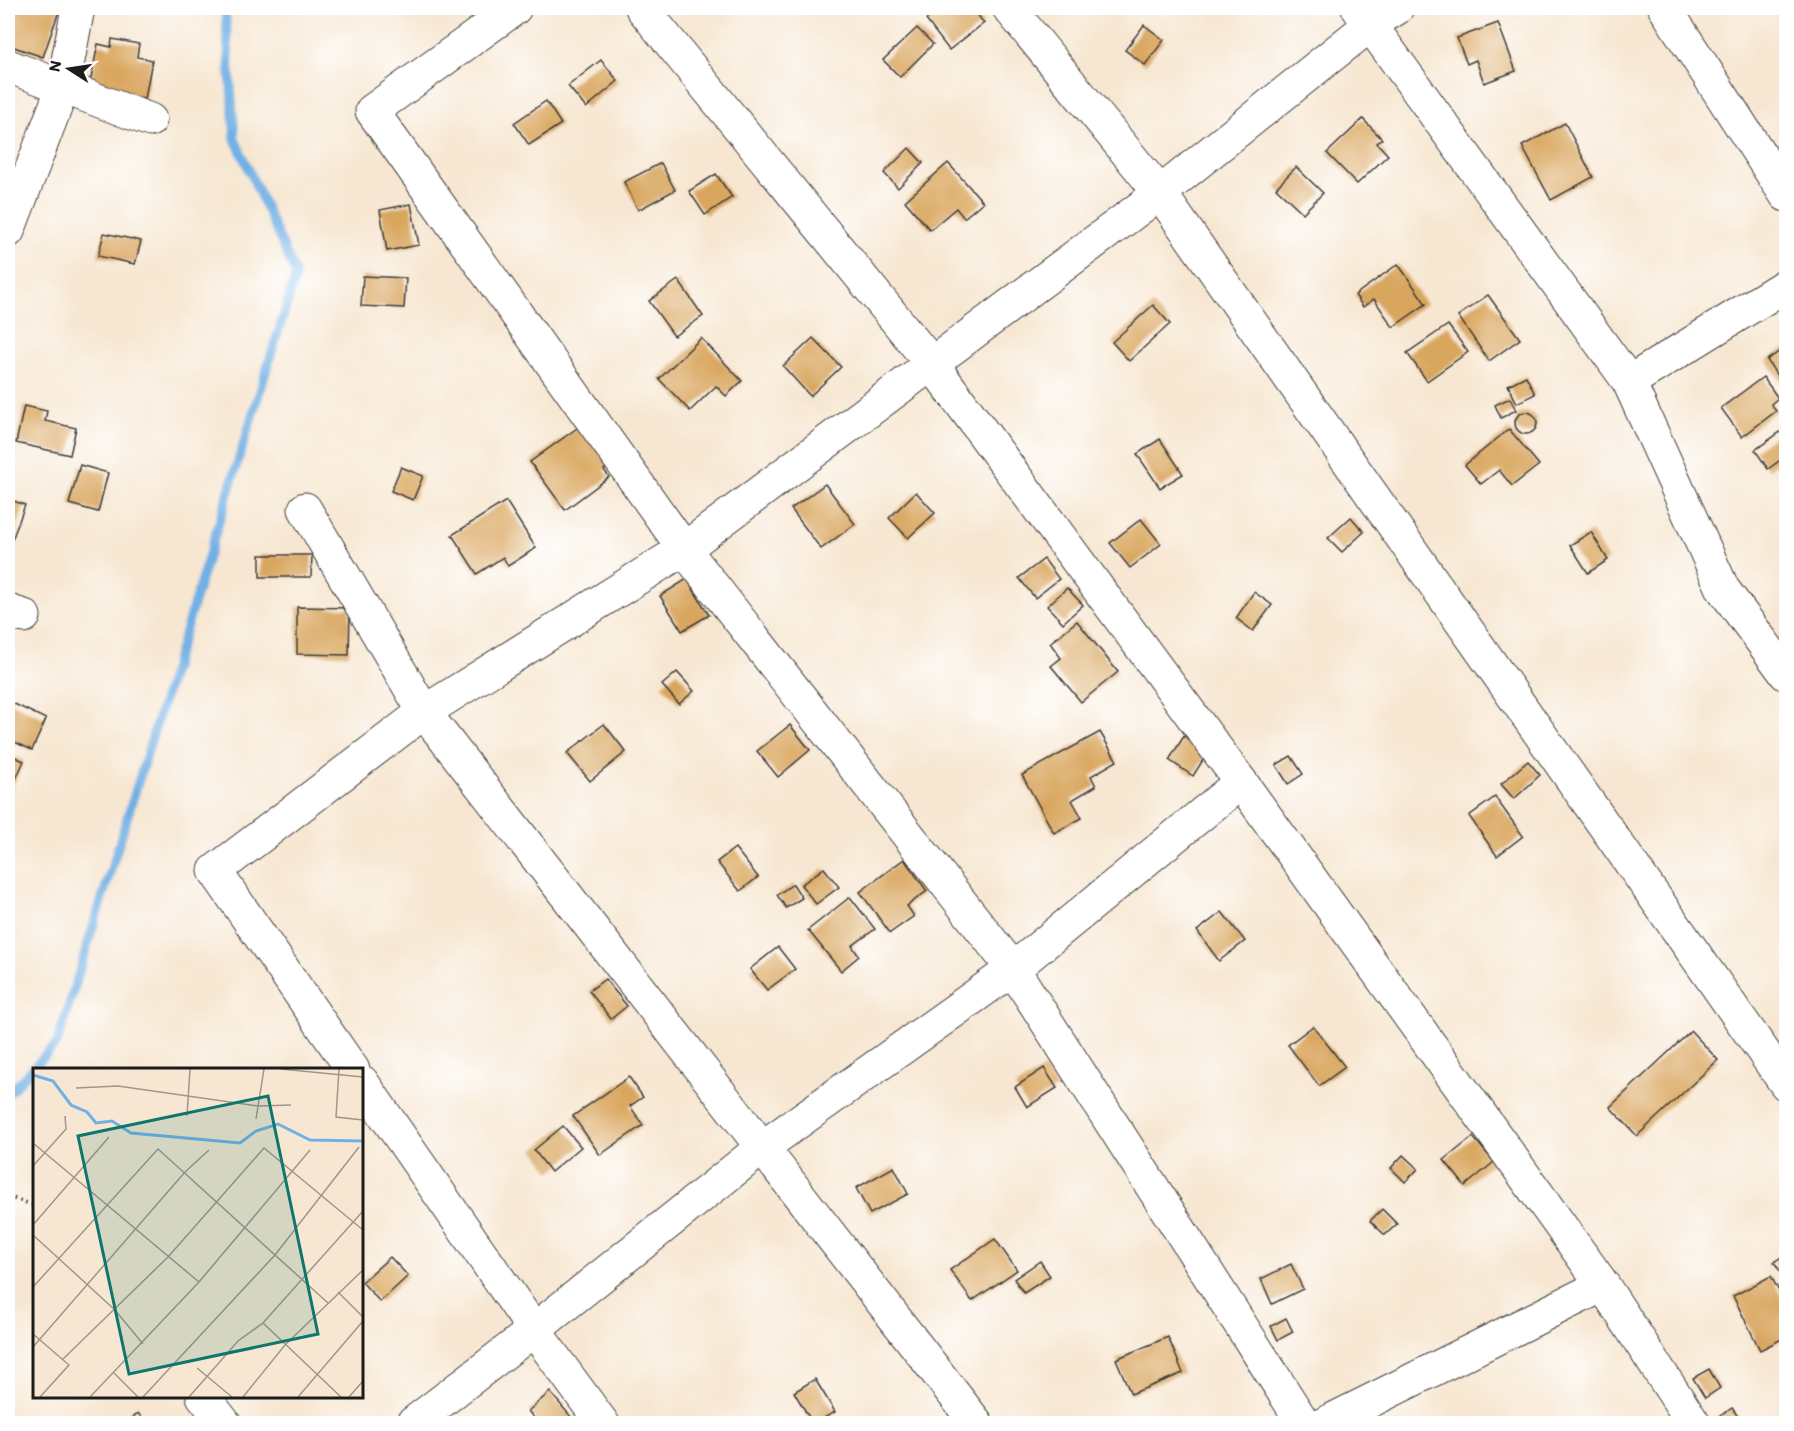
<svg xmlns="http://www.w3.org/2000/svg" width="1794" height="1431" font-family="Itim,sans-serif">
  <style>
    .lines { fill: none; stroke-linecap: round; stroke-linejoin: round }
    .stream { stroke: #71b0e4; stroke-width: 9 }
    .building { fill: #d9a65d }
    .minor-casing { stroke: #3d3a37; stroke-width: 35 }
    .path { stroke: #3d3a37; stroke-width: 4; stroke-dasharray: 1.5 4.5; stroke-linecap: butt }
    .minor { stroke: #fff; stroke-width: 33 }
    .inset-river { fill: none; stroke: #71b0e4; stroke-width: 3 }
    .inset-road { fill: none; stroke: #9f9689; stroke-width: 1.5 }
    .view { fill: #0f766e; fill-opacity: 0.15; stroke: #0f766e; stroke-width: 3 }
    .inset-edge { fill: none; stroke: #1c1c1c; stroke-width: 3 }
  </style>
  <rect width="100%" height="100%" fill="#fff"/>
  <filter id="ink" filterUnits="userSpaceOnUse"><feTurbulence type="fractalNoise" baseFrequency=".0167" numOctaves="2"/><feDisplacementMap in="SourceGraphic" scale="12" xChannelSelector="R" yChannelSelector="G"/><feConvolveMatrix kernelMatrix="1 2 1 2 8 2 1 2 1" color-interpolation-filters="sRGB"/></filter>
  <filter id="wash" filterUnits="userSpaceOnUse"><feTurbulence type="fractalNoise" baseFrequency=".008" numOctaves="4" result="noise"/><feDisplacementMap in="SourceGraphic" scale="24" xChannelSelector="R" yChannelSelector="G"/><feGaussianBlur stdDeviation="1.35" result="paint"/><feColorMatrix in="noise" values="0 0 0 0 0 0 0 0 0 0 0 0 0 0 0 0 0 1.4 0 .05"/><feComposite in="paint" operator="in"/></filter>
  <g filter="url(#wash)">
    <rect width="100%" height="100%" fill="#f7e7d2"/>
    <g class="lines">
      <polyline class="stream" points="8,1094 57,1043 296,275 235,139 225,8"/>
    </g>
    <g id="blocks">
      <g class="building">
        <polygon points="13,8 60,8 43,57 8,45 8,13 11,14"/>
        <polygon points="941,8 972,8 984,23 949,50 926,20"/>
        <polygon points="1498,23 1516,71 1484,83 1476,60 1467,64 1457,38"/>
        <polygon points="1144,25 1164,40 1145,65 1125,50"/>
        <polygon points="917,28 933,44 900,77 883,60"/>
        <polygon points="112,39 139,44 137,57 152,60 145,99 89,88 98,44 111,47"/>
        <polygon points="601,60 618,81 586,108 568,86"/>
        <polygon points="546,101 561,124 529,145 514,123"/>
        <polygon points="1363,119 1382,139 1377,143 1388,155 1357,184 1327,153"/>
        <polygon points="1565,123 1593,177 1551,200 1522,146"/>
        <polygon points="909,148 923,163 898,188 884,173"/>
        <polygon points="661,163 675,190 638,210 624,182"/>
        <polygon points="948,163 983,202 964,218 956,208 930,230 905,201"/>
        <polygon points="1296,167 1323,193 1303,213 1276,188"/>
        <polygon points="716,174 732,197 705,215 689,191"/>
        <polygon points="411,204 419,245 387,251 380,210"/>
        <polygon points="104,233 141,241 135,264 98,256"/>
        <polygon points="1398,264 1426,304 1393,327 1374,299 1363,307 1355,295"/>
        <polygon points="363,276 406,278 404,308 361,306"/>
        <polygon points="678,280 703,316 674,336 649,301"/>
        <polygon points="1488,295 1520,339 1489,361 1458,316"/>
        <polygon points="1153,305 1170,324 1129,361 1112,342"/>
        <polygon points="1448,325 1468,352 1427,381 1407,353"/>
        <polygon points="701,338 742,381 726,396 716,386 690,411 659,379"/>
        <polygon points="813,338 841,367 810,396 783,366"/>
        <polygon points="1786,347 1786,390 1767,360"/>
        <polygon points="1526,376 1535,394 1517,403 1508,385"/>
        <polygon points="1763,377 1778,398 1771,404 1776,411 1742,437 1721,408"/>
        <polygon points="1510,398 1516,410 1501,418 1495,405"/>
        <polygon points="24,406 47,411 45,421 76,428 70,455 16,443"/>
        <circle cx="1526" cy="423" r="11"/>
        <polygon points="591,418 619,459 604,470 609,477 565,510 530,462"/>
        <polygon points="1786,428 1786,456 1768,469 1755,450"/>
        <polygon points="1509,429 1539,465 1512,486 1499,470 1481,484 1465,465"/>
        <polygon points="1160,439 1183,474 1160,488 1137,454"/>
        <polygon points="80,465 108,473 98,512 69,504"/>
        <polygon points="401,467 423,476 413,500 391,491"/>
        <polygon points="825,484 855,524 821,549 791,509"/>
        <polygon points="916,492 935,513 908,538 889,518"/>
        <polygon points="8,499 25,505 12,540 8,538"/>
        <polygon points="506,501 536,548 508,566 503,557 477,574 452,535"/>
        <polygon points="1351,517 1364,532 1342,552 1328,538"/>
        <polygon points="1141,519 1161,544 1130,568 1110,543"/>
        <polygon points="1591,532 1608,560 1588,573 1570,545"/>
        <polygon points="260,555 312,555 311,577 260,577"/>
        <polygon points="1044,559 1059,579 1035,598 1019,578"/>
        <polygon points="687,579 709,615 682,631 660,596"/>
        <polygon points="1067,588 1083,605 1063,623 1047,606"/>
        <polygon points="1254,592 1272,605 1253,631 1236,618"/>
        <polygon points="297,607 350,608 349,655 297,654"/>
        <polygon points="1077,621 1118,672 1081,702 1051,666 1061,658 1050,643"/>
        <polygon points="677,672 694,691 679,704 662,685"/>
        <polygon points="8,701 46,719 32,750 8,739"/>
        <polygon points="604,724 626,752 590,781 567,753"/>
        <polygon points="790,725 810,750 778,777 757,751"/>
        <polygon points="1100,732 1117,761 1091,776 1096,786 1072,800 1082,818 1054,833 1022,775"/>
        <polygon points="1184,736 1208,752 1193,776 1169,760"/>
        <polygon points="8,754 24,761 8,797"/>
        <polygon points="1291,756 1303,774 1288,784 1276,765"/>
        <polygon points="1528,761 1540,775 1514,799 1501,784"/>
        <polygon points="1495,797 1523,836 1497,856 1469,816"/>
        <polygon points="735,848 758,877 740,891 717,862"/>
        <polygon points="904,859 927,891 907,906 914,916 890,933 860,892"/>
        <polygon points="824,868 839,887 816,904 801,885"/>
        <polygon points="793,884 802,898 786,908 777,895"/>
        <polygon points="850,897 875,929 852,946 859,956 841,971 808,930"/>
        <polygon points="1222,912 1245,941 1219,961 1197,931"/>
        <polygon points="778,947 795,969 767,990 750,969"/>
        <polygon points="605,979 627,1006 611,1019 589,991"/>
        <polygon points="1313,1026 1345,1067 1319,1086 1288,1045"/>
        <polygon points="1691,1031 1718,1060 1637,1136 1610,1107"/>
        <polygon points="1044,1068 1057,1088 1027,1107 1015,1087"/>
        <polygon points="629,1077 643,1097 630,1106 643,1125 600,1155 573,1116"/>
        <polygon points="563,1126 581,1147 551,1172 534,1150"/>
        <polygon points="1473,1137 1494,1162 1465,1186 1444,1160"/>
        <polygon points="1403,1155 1418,1169 1405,1182 1391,1168"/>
        <polygon points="894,1167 908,1194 870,1214 856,1188"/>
        <polygon points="1382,1209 1397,1224 1385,1235 1370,1221"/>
        <polygon points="995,1239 1017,1270 972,1301 950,1270"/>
        <polygon points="1786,1254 1786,1275 1784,1277 1774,1262"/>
        <polygon points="390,1257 408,1276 380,1302 362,1282"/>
        <polygon points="1040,1261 1050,1276 1024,1293 1014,1279"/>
        <polygon points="1291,1264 1303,1289 1272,1304 1261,1279"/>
        <polygon points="1771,1276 1786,1305 1786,1337 1760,1350 1733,1296"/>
        <polygon points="1286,1318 1293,1332 1278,1340 1271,1326"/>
        <polygon points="1168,1337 1183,1373 1131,1394 1116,1359"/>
        <polygon points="1709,1369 1720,1388 1705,1398 1693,1378"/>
        <polygon points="815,1379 835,1412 813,1424 794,1392"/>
        <polygon points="550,1392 577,1424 539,1424 528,1411"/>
        <polygon points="1732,1408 1743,1424 1709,1424"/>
        <polygon points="138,1413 146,1424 125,1424"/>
      </g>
    </g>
  </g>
  <g filter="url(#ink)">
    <use href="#blocks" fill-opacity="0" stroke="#3d3a37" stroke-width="1.5"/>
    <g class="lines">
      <g class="minor-casing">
        <g id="minor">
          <polyline points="515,8 372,111 684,549 1013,969 1304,1424"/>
          <polyline points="642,8 932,364 1241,782 1603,1285 1694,1424"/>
          <polyline points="1009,8 1160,193 1786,1084"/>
          <polyline points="1358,8 1629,382 1723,589 1786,674"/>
          <polyline points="1665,8 1786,195"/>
          <polyline points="8,66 150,120"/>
          <polyline points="8,231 63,87 78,8"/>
          <polyline points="1629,382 1786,285"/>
          <polyline points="305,509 424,712 977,1424"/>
          <polyline points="8,611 24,616"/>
          <polyline points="353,1070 215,871 424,712 684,549 1160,193 1371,24 1397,8"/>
          <polyline points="362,1082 534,1330 603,1424"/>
          <polyline points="203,1396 225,1424"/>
          <polyline points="412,1424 534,1330 763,1147 1013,969 1241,782"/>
          <polyline points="1324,1424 1603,1285"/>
        </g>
      </g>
      <polyline class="path" points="8,1197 34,1205"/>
      <use href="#minor" class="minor"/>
    </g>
  </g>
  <g transform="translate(33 1068)">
    <rect width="330" height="330" fill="#f7e7d2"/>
    <path class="inset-river" d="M0,7L20,13L38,37L54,44L63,55L79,53L98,65L207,75L223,63L245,56L277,72L330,73"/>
    <path class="inset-road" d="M248,1L330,9M306,1L303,49L330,52M43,20L85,18L225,38L258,37M154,48L157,1M223,51L231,1M0,75L166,214M0,98L33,61L32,48M0,157L76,69M0,167L82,242L110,276M0,219L125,81L295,235M305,224L330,249M230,255L308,329M0,266L36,297L7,329M0,279L152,104L176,82M30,291L135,189L231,80L330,162M164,300L199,329M81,305L105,329M57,329L166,214L277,82M110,329L242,187L326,79M156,329L205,273L230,255L330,143M210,329L252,277L330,202M265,329L330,253M316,329L330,313"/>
    <path class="view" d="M235,28L285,266L96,306L45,68Z"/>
    <rect width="330" height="330" class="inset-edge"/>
  </g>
  <rect width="1794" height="1431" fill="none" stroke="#fff" stroke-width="30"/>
  <g transform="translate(69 69) rotate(282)" stroke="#ffffff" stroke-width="4.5" paint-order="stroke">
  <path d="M0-4.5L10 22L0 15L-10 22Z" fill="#1c1c1c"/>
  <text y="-9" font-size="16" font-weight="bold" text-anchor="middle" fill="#1c1c1c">N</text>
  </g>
</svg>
